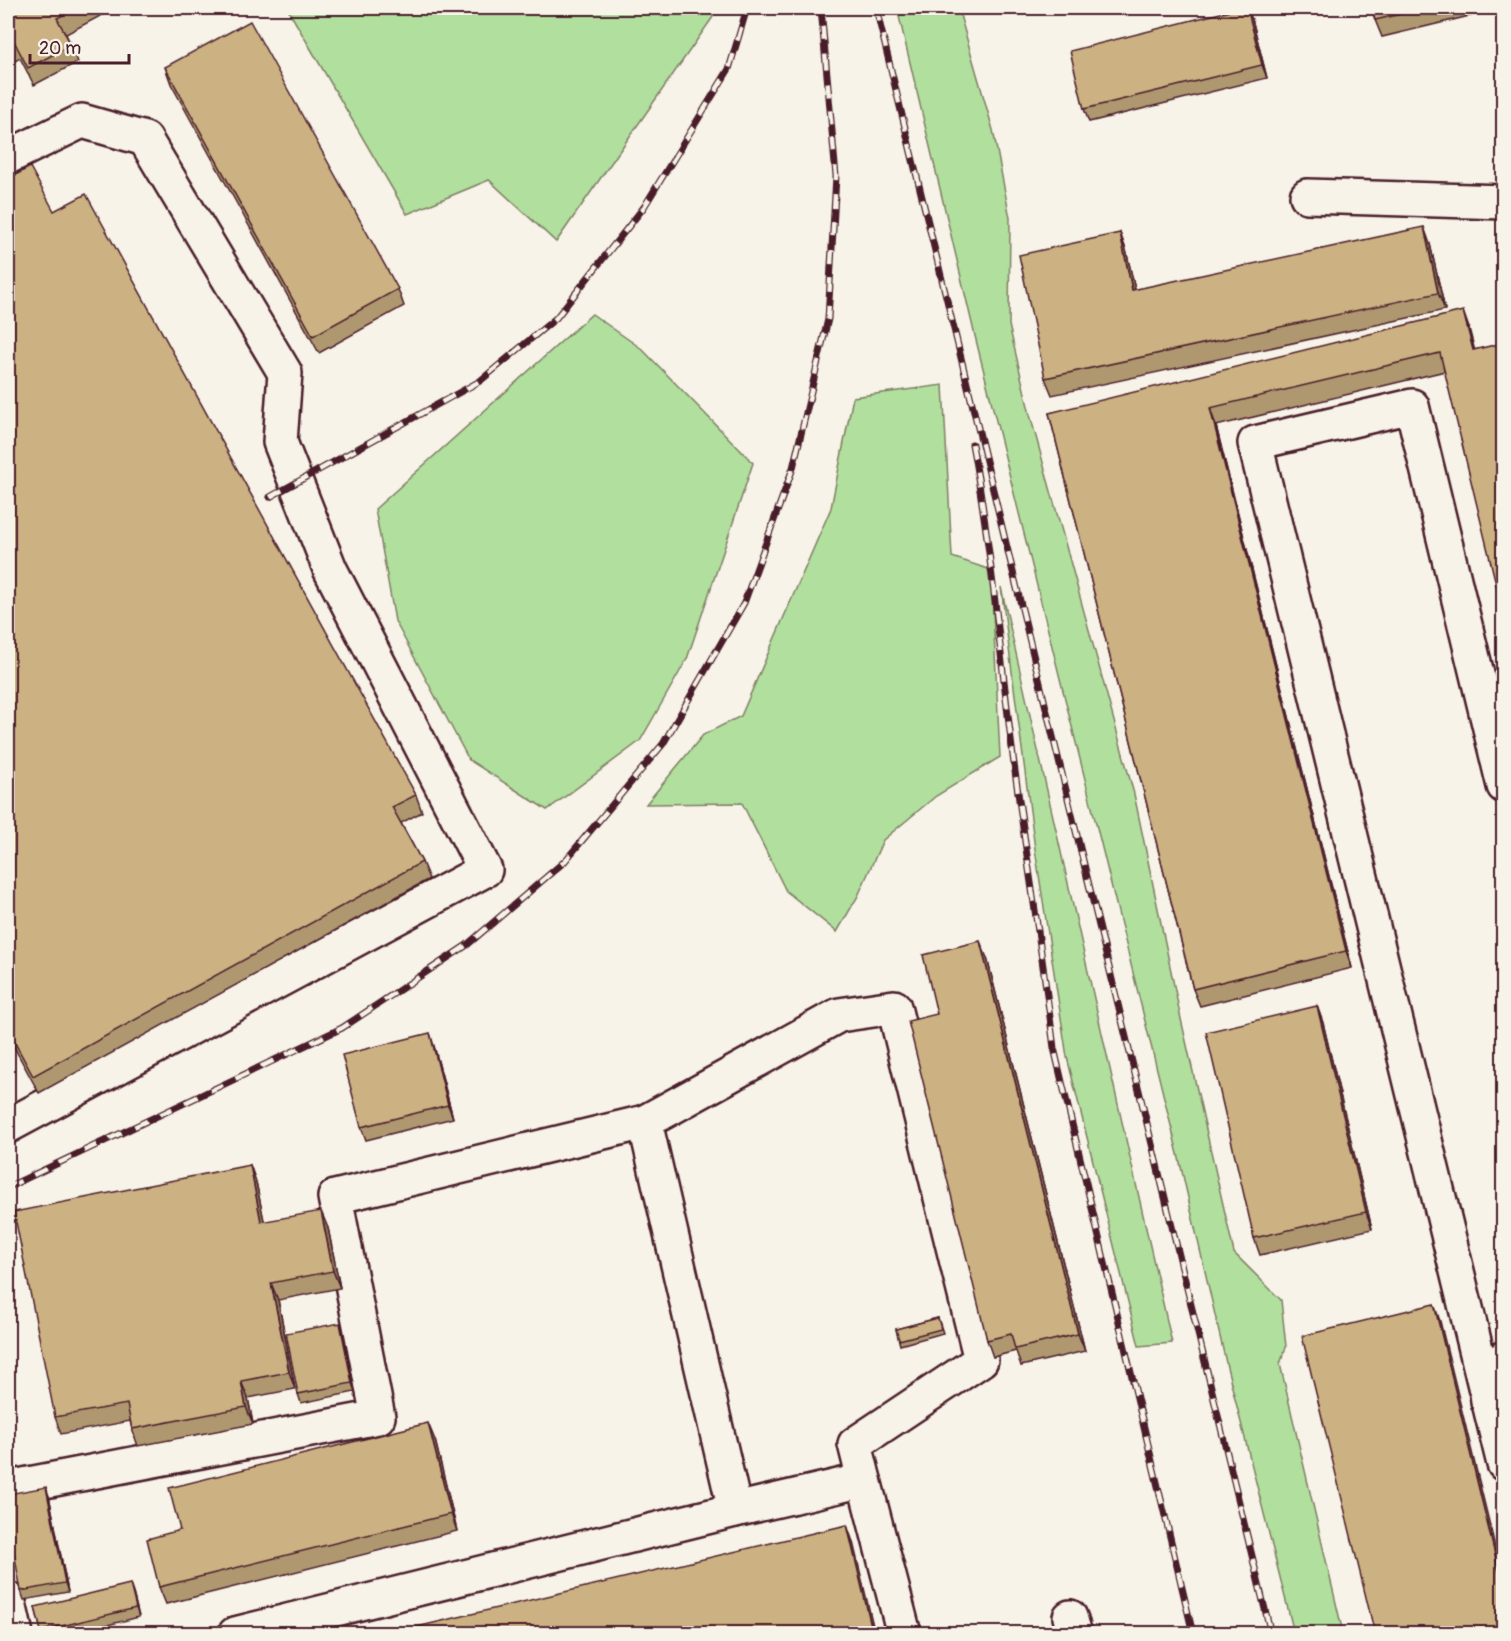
<svg xmlns="http://www.w3.org/2000/svg" width="1511" height="1641" font-family="Pangolin,sans-serif">
  <style>
    .green { fill: #b1df9e; stroke: #7e7f64; stroke-width: 1.5 }
    .lines { fill: none; stroke-linecap: round; stroke-linejoin: round }
    .minor-casing { stroke: #4a1f2b; stroke-width: 38 }
    .minor { stroke: #f7f3e8; stroke-width: 33 }
    .rail-casing { stroke: #4a1f2b; stroke-width: 7 }
    .rail { stroke: #f7f3e8; stroke-width: 4.5; stroke-dasharray: 14; stroke-linecap: butt }
    .wall { fill: #af9870; stroke: #4a1f2b; stroke-width: 1.5 }
    .shaded-wall { fill: #8f7c5b; stroke: #4a1f2b; stroke-width: 1.5 }
    .building { fill: #ccb182; stroke: #4a1f2b; stroke-width: 1.5 }
  </style>
  <rect width="100%" height="100%" fill="#f7f3e8"/>
  <filter id="ink" filterUnits="userSpaceOnUse"><feTurbulence type="fractalNoise" baseFrequency=".0167" numOctaves="2"/><feDisplacementMap in="SourceGraphic" scale="12" xChannelSelector="R" yChannelSelector="G"/><feConvolveMatrix kernelMatrix="1 2 1 2 8 2 1 2 1" color-interpolation-filters="sRGB"/></filter>
  <g filter="url(#ink)">
    <g class="green">
      <polygon points="287,8 714,8 713,17 556,242 489,180 407,214"/>
      <polygon points="897,8 958,8 993,130 1010,218 1009,325 1030,415 1134,794 1181,1019 1234,1253 1281,1300 1286,1347 1280,1364 1343,1633 1294,1633 1227,1367 1178,1154 975,336"/>
      <polygon points="592,314 642,349 753,463 687,659 640,741 547,810 469,760 395,621 375,509"/>
      <polygon points="943,385 952,557 991,570 1000,757 936,796 883,840 858,896 837,932 786,891 742,803 646,804 703,735 741,716 831,508 853,397"/>
      <polygon points="1001,587 1172,1343 1139,1346 1067,1057 1035,849"/>
    </g>
    <g class="lines">
      <g class="minor-casing">
        <g id="minor">
          <polyline points="8,157 82,121 145,139 285,373 280,442 330,569 485,870 8,1126"/>
          <polyline points="1307,196 1504,202"/>
          <polyline points="1504,786 1412,406 1255,443 1504,1464"/>
          <polyline points="1488,1401 1504,1358"/>
          <polyline points="8,1488 378,1417 335,1197 645,1122 839,1015 894,1007 981,1360 855,1444 864,1480"/>
          <polyline points="735,1510 864,1480 904,1634"/>
          <polyline points="8,1599 16,1634"/>
          <polyline points="1070,1617 1075,1634"/>
          <polyline points="235,1634 735,1510 645,1122"/>
        </g>
      </g>
      <use href="#minor" class="minor"/>
      <g class="rail-casing">
        <g id="rail">
          <polyline points="876,8 1271,1634"/>
          <path d="M972,444C992,550 1000,657 1014,764C1027,859 1042,953 1054,1048L1193,1634"/>
          <polyline points="270,497 480,381 556,318 644,207 729,69 747,8"/>
          <polyline points="8,1187 342,1028 467,945 565,861 663,744 744,603 793,468 828,319 836,176 821,8"/>
        </g>
      </g>
      <use href="#rail" class="rail"/>
    </g>
    <g class="wall">
      <polygon points="8,8 101,8 104,14 66,34 71,45 78,62 34,85 20,58 8,65"/>
      <polygon points="1372,8 1503,8 1382,37 1375,20"/>
      <polygon points="1252,19 1267,78 1089,122 1084,109"/>
      <polygon points="165,67 398,289 404,306 319,353 171,84"/>
      <polygon points="8,179 54,211 416,795 422,812 401,823 422,862 429,879 39,1093 9,1038 8,1039"/>
      <polygon points="1120,233 1126,250 1135,290 1430,244 1445,310 1052,395 1045,378"/>
      <polygon points="1469,328 1445,371 1216,426 1352,968 1200,1006 1193,989 1049,413"/>
      <polygon points="987,958 1085,1351 1021,1366 1016,1351 993,1357 987,1340 937,1014"/>
      <polygon points="1317,1006 1323,1023 1372,1229 1260,1255 1254,1238"/>
      <polygon points="434,1046 453,1118 366,1140 361,1127"/>
      <polygon points="250,1165 256,1182 264,1222 328,1228 340,1288 278,1300 295,1389 248,1398 253,1424 138,1446 132,1429 130,1421 61,1434 55,1417"/>
      <polygon points="938,1318 943,1333 900,1345 896,1329"/>
      <polygon points="343,1332 355,1392 301,1403 298,1394"/>
      <polygon points="435,1440 457,1531 166,1604 159,1587 180,1530"/>
      <polygon points="49,1496 68,1592 24,1600 21,1591"/>
      <polygon points="133,1593 139,1617 72,1634 42,1634 35,1607"/>
    </g>
    <g class="shaded-wall">
      <polygon points="1247,8 1252,19 1267,78 1262,65"/>
      <polygon points="1424,227 1430,244 1445,310 1438,293"/>
      <polygon points="1120,233 1126,250 1139,307 1132,290"/>
      <polygon points="1463,311 1469,328 1479,367 1473,350"/>
      <polygon points="1210,408 1216,426 1352,968 1346,951"/>
      <polygon points="980,941 987,958 1085,1351 1078,1334"/>
      <polygon points="1317,1006 1323,1023 1372,1229 1366,1212"/>
      <polygon points="430,1033 434,1046 453,1118 448,1105"/>
      <polygon points="250,1165 256,1182 268,1239 261,1222"/>
      <polygon points="321,1211 328,1228 340,1288 333,1271"/>
      <polygon points="271,1283 278,1300 295,1389 289,1372"/>
      <polygon points="1434,1304 1440,1321 1503,1579 1503,1588"/>
      <polygon points="340,1323 343,1332 355,1392 352,1383"/>
      <polygon points="241,1381 248,1398 253,1424 246,1407"/>
      <polygon points="428,1423 435,1440 457,1531 451,1514"/>
      <polygon points="46,1487 49,1496 68,1592 65,1583"/>
      <polygon points="847,1525 853,1542 875,1634 873,1634"/>
      <polygon points="130,1584 133,1593 139,1617 136,1608"/>
    </g>
    <g class="building">
      <polygon points="8,8 77,8 57,18 71,45 28,68 14,41 8,45"/>
      <polygon points="1240,8 1247,8 1262,65 1084,109 1070,51"/>
      <polygon points="1372,8 1426,8 1375,20"/>
      <polygon points="250,21 398,289 313,336 165,67"/>
      <polygon points="30,167 54,211 86,194 416,795 392,807 422,862 33,1076 8,1030 8,179"/>
      <polygon points="1424,227 1438,293 1045,378 1019,255 1120,233 1132,290"/>
      <polygon points="1463,311 1473,350 1503,343 1503,613 1440,353 1210,408 1346,951 1193,989 1049,413"/>
      <polygon points="980,941 1078,1334 1015,1349 1011,1334 987,1340 908,1021 937,1014 923,955"/>
      <polygon points="1317,1006 1366,1212 1254,1238 1206,1032"/>
      <polygon points="430,1033 448,1105 361,1127 342,1055"/>
      <polygon points="250,1165 261,1222 321,1211 333,1271 271,1283 289,1372 241,1381 246,1407 132,1429 127,1404 55,1417 14,1212"/>
      <polygon points="1434,1304 1503,1588 1503,1634 1375,1634 1302,1336"/>
      <polygon points="938,1318 941,1329 899,1340 896,1329"/>
      <polygon points="340,1323 352,1383 298,1394 286,1333"/>
      <polygon points="428,1423 451,1514 159,1587 147,1539 180,1530 169,1488"/>
      <polygon points="46,1487 65,1583 21,1591 8,1520 8,1494"/>
      <polygon points="847,1525 873,1634 387,1634"/>
      <polygon points="130,1584 136,1608 41,1631 35,1607"/>
    </g>
  </g>
  <rect width="1511" height="1641" fill="none" stroke="#f7f3e8" stroke-width="30"/>
  <rect x="15" y="15" width="1481" height="1611" fill="none" stroke="#4a1f2b" stroke-width="2" filter="url(#ink)"/>
  <path d="M30 54v9h99v-9" fill="none" stroke="#4a1f2b" stroke-width="3"/>
  <text x="39" y="54" font-size="18" fill="#4a1f2b" stroke="#f7f3e8" stroke-width="4.5" paint-order="stroke">20 m</text>
</svg>
